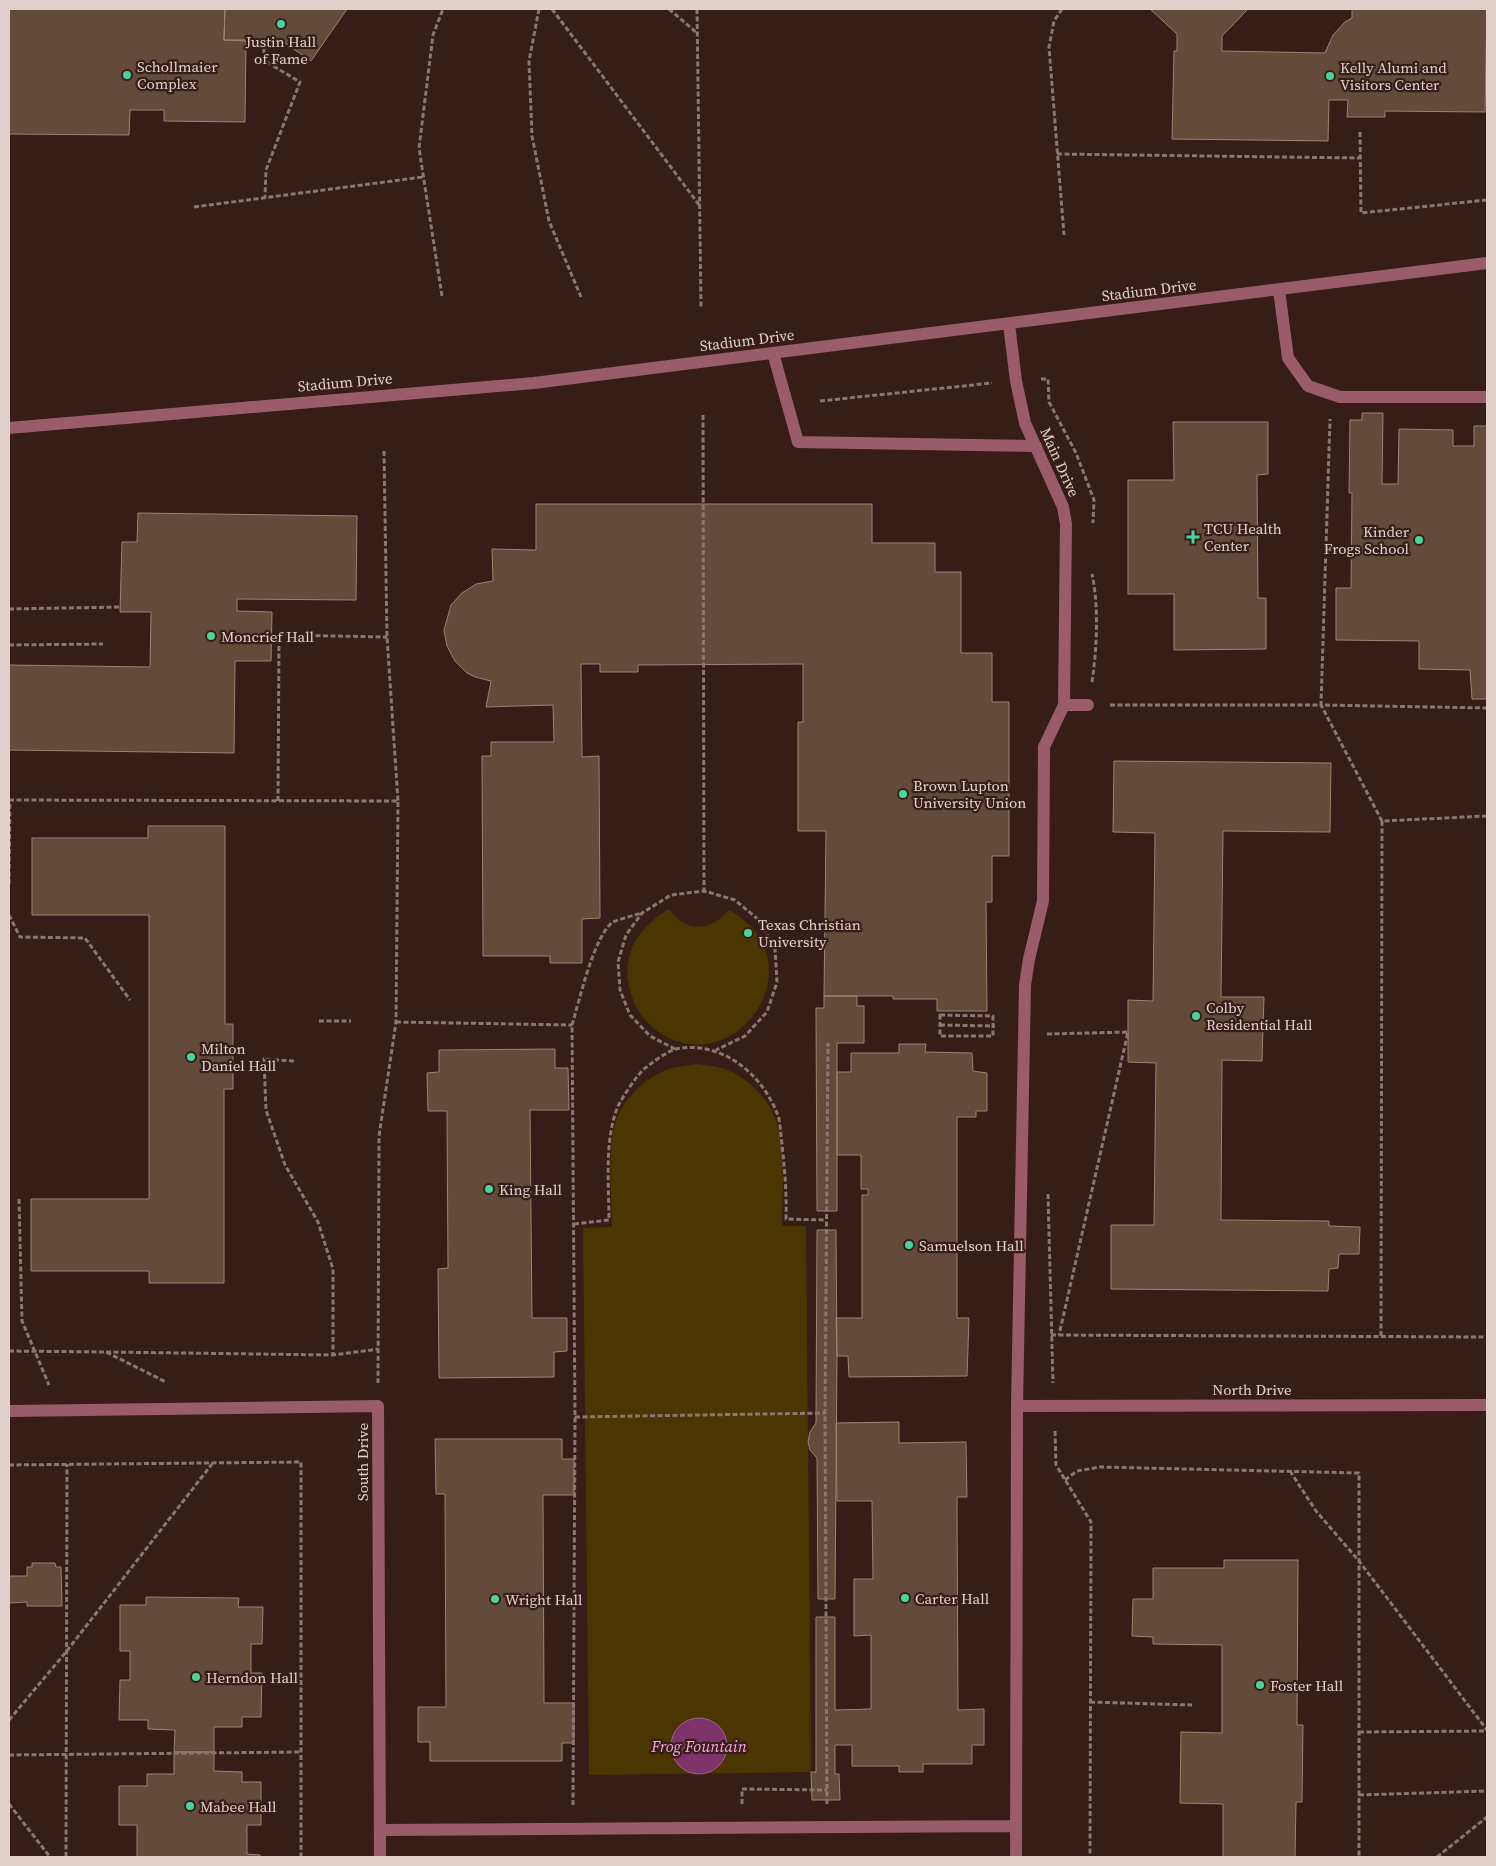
<svg xmlns="http://www.w3.org/2000/svg" width="1496" height="1866" font-family="'Source Serif 4',serif">
	<rect width="100%" height="100%" fill="#371d18"/>
	<!-- green -->
	<path fill="#4b3500" d="M 669,909 C 686,933 710,932 729,910 C 734,913 740,916 745,921 C 810,977 730,1082 657,1031 C 640,1018 631,1001 628,980 C 624,947 643,925 669,909 Z
		M 695,1064 C 704,1065 714,1066 722,1068 C 747,1076 769,1098 777,1123 C 786,1149 782,1197 782,1226 L 806,1226 L 811,1772 L 589,1775 L 583,1228 L 612,1227 C 612,1199 607,1150 615,1124 C 622,1100 645,1077 669,1069 C 677,1066 687,1066 695,1064 Z"/>
	<!-- water -->
	<path fill="#7f336b" stroke="#9d6288" d="M671 1746a28 28 0 1 1 56 0a28 28 0 1 1-56 0Z"/>
	<!-- building -->
	<path fill="#634a39" stroke="#9e8370" d="M 9,9 L 225,9 L 224,40 L 246,40 L 245,122 L 164,121 L 164,110 L 130,110 L 129,135 L 9,134 Z
		M 225,9 L 347,9 L 311,61 L 285,43 L 224,40 Z
		M 1150,9 L 1248,9 L 1222,36 L 1222,51 L 1325,53 L 1333,35 L 1345,22 L 1352,18 L 1352,9 L 1487,9 L 1485,112 L 1385,111 L 1385,117 L 1347,117 L 1348,100 L 1329,100 L 1328,141 L 1172,139 L 1174,51 L 1177,51 L 1177,34 Z
		M 1362,413 L 1383,413 L 1382,484 L 1398,484 L 1399,429 L 1453,430 L 1453,446 L 1474,446 L 1474,426 L 1487,426 L 1487,699 L 1472,699 L 1470,670 L 1419,669 L 1419,641 L 1336,640 L 1336,588 L 1351,588 L 1352,493 L 1349,493 L 1350,420 L 1362,420 Z
		M 1173,422 L 1268,422 L 1268,474 L 1257,475 L 1258,598 L 1266,598 L 1266,649 L 1174,650 L 1174,594 L 1128,594 L 1128,480 L 1174,480 Z
		M 536,504 L 872,504 L 872,543 L 935,543 L 935,572 L 961,572 L 961,653 L 992,653 L 992,702 L 1009,702 L 1009,856 L 992,856 L 992,902 L 986,902 L 987,1011 L 937,1011 L 937,999 L 893,999 L 893,996 L 824,996 L 826,831 L 798,831 L 798,722 L 803,722 L 803,664 L 638,665 L 638,672 L 600,672 L 600,664 L 581,664 L 582,757 L 599,756 L 600,918 L 582,919 L 582,963 L 550,963 L 550,956 L 483,956 L 482,756 L 491,756 L 491,742 L 554,742 L 553,705 L 486,707 L 491,681 L 475,677 L 467,673 L 455,661 L 447,646 L 444,630 L 451,605 L 462,593 L 476,584 L 493,581 L 492,549 L 536,550 Z
		M 138,513 L 357,516 L 356,600 L 237,599 L 237,611 L 272,612 L 271,661 L 235,661 L 234,753 L 9,750 L 9,665 L 150,667 L 151,612 L 120,612 L 122,542 L 137,542 Z
		M 1114,761 L 1331,763 L 1330,832 L 1223,831 L 1221,997 L 1264,997 L 1262,1061 L 1222,1060 L 1221,1220 L 1329,1221 L 1329,1226 L 1360,1227 L 1359,1254 L 1339,1254 L 1338,1268 L 1329,1269 L 1328,1291 L 1111,1289 L 1111,1225 L 1154,1225 L 1156,1063 L 1128,1062 L 1128,1000 L 1153,1001 L 1155,833 L 1113,832 Z
		M 148,826 L 225,826 L 225,1024 L 233,1024 L 233,1089 L 224,1089 L 224,1283 L 149,1283 L 149,1271 L 31,1271 L 31,1199 L 149,1199 L 149,915 L 32,915 L 32,838 L 148,838 Z
		M 824,996 L 857,996 L 857,1006 L 864,1006 L 864,1043 L 837,1043 L 837,1211 L 817,1211 L 816,1008 L 824,1008 Z
		M 899,1044 L 926,1044 L 925,1052 L 972,1053 L 973,1071 L 987,1073 L 987,1111 L 976,1111 L 976,1117 L 957,1117 L 957,1318 L 969,1318 L 967,1376 L 849,1377 L 848,1356 L 837,1356 L 836,1318 L 862,1318 L 862,1195 L 868,1195 L 868,1189 L 861,1189 L 861,1155 L 837,1155 L 837,1072 L 851,1072 L 851,1053 L 899,1053 Z
		M 555,1049 L 555,1068 L 568,1068 L 569,1110 L 530,1110 L 532,1318 L 567,1318 L 567,1351 L 554,1352 L 554,1377 L 439,1378 L 438,1269 L 448,1268 L 447,1111 L 428,1111 L 427,1073 L 439,1072 L 439,1050 Z
		M 817,1230 L 836,1230 L 837,1356 L 835,1599 L 818,1599 L 817,1458 L 810,1450 L 808,1442 L 810,1432 L 816,1423 Z
		M 899,1422 L 899,1443 L 966,1442 L 967,1497 L 957,1497 L 958,1710 L 984,1709 L 984,1745 L 972,1745 L 972,1764 L 923,1764 L 923,1772 L 899,1772 L 899,1766 L 852,1766 L 852,1745 L 835,1745 L 835,1774 L 839,1774 L 840,1800 L 812,1800 L 811,1772 L 816,1772 L 816,1617 L 835,1617 L 835,1710 L 871,1709 L 871,1635 L 854,1636 L 854,1579 L 873,1579 L 872,1501 L 837,1501 L 836,1423 Z
		M 435,1439 L 562,1439 L 562,1459 L 574,1459 L 574,1495 L 543,1495 L 544,1703 L 574,1703 L 574,1743 L 562,1743 L 562,1761 L 430,1761 L 430,1742 L 418,1742 L 418,1707 L 446,1707 L 445,1494 L 436,1494 Z
		M 1224,1560 L 1298,1560 L 1297,1725 L 1303,1725 L 1302,1802 L 1296,1802 L 1295,1857 L 1223,1857 L 1223,1804 L 1180,1803 L 1181,1732 L 1222,1733 L 1222,1645 L 1153,1644 L 1153,1637 L 1132,1636 L 1133,1599 L 1153,1599 L 1153,1568 L 1224,1568 Z
		M 32,1563 L 55,1563 L 56,1567 L 61,1567 L 62,1606 L 27,1606 L 27,1602 L 9,1603 L 9,1576 L 27,1576 L 27,1567 L 32,1567 Z
		M 146,1597 L 239,1598 L 238,1607 L 263,1607 L 262,1644 L 251,1644 L 251,1673 L 262,1673 L 261,1717 L 242,1717 L 242,1727 L 214,1727 L 214,1752 L 174,1752 L 175,1730 L 148,1729 L 148,1720 L 119,1720 L 120,1680 L 130,1680 L 130,1651 L 120,1651 L 120,1605 L 146,1605 Z
		M 174,1752 L 214,1752 L 214,1771 L 242,1772 L 242,1782 L 261,1782 L 261,1825 L 247,1825 L 247,1854 L 260,1855 L 260,1857 L 137,1857 L 137,1825 L 119,1825 L 119,1786 L 147,1786 L 147,1774 L 174,1774 Z"/>
	<g fill="none" stroke-linecap="round" stroke-linejoin="round">
		<!-- path -->
		<path stroke="#8c7671" stroke-width="3" stroke-dasharray="5 2.5" stroke-linecap="butt" d="M 539,9 L 529,61 L 532,136 L 549,221 L 581,297
			M 552,9 L 700,206
			M 669,9 L 697,33
			M 697,9 L 701,307
			M 1062,9 L 1054,21 L 1049,47 L 1064,235
			M 263,41 L 265,61 L 300,82 L 266,170 L 265,198
			M 1360,132 L 1361,213 L 1487,200
			M 1057,154 L 1359,158
			M 194,207 L 423,177
			M 442,296 L 419,148 L 433,35 L 443,9
			M 1041,379 L 1048,379 L 1049,402 L 1076,453 L 1094,500 L 1093,523
			M 820,401 L 992,383
			M 703,415 L 704,891
			M 384,451 L 387,637 L 398,801
			M 9,609 L 120,607
			M 9,645 L 103,644
			M 1092,682 C 1097,647 1099,608 1092,574
			M 1110,705 L 1321,705 L 1330,419
			M 9,800 L 398,801 L 396,1022 L 379,1136 L 378,1383
			M 278,801 L 279,635 L 387,637
			M 1382,821 L 1321,705 L 1487,708
			M 9,884 L 10,800
			M 9,915 L 20,937 L 85,938 L 130,1000
			M 940,1015 L 993,1016 L 993,1036 L 940,1036 Z
			M 319,1021 L 351,1021
			M 396,1022 L 572,1025
			M 940,1025 L 995,1026
			M 1047,1034 L 1128,1032 L 1059,1335
			M 675,1049 L 650,1036 L 630,1015 L 620,990 L 618,962 L 626,935 L 642,913 L 671,895 L 704,891 L 735,900 L 760,921 L 775,949 L 777,982 L 767,1012 L 745,1036 L 716,1050
			M 294,1061 L 264,1059 L 266,1110 L 285,1165 L 318,1222 L 333,1269 L 333,1355
			M 1048,1194 L 1053,1383
			M 19,1199 L 22,1321 L 49,1385
			M 574,1224 L 609,1220 C 609,1183 604,1140 618,1106 C 622,1098 637,1075 644,1069 C 650,1064 669,1050 676,1049 C 721,1040 761,1073 777,1113 C 780,1119 780,1128 781,1135 C 784,1163 787,1191 786,1219 L 826,1220
			M 1051,1335 L 1487,1337
			M 1381,1336 L 1382,821 L 1487,816
			M 9,1351 L 106,1352 L 166,1382
			M 106,1352 L 333,1355 L 379,1349
			M 575,1417 L 825,1413
			M 1055,1431 L 1056,1465 L 1091,1522 L 1090,1857
			M 9,1465 L 301,1462 L 301,1857
			M 1290,1471 L 1316,1511 L 1359,1561 L 1487,1730
			M 1065,1480 L 1077,1471 L 1100,1467 L 1359,1473 L 1359,1857
			M 1090,1702 L 1192,1705
			M 9,1720 L 66,1652 L 212,1464
			M 1359,1732 L 1487,1731
			M 9,1755 L 301,1752
			M 1359,1795 L 1487,1791
			M 9,1804 L 50,1857
			M 742,1804 L 742,1789 L 827,1790
			M 827,1804 L 825,1413 L 828,1043
			M 573,1805 L 575,1417 L 572,1025 C 579,1002 594,935 613,922 C 614,921 638,914 642,913
			M 66,1857 L 67,1464
			M 1437,1857 L 1487,1817"/>
		<!-- minor -->
		<path stroke="#9a5c6a" stroke-width="12" d="M 1279,290 L 1288,358 L 1308,386 L 1340,397 L 1487,397
			M 1009,324 L 1016,381 L 1025,423 L 1063,507 L 1066,524 L 1064,705 L 1044,747 L 1043,901 L 1029,959 L 1025,985 L 1017,1406 L 1016,1857
			M 773,353 L 798,442 L 1036,446
			M 9,428 L 534,383 L 1487,263
			M 1064,705 L 1088,705
			M 1017,1406 L 1487,1405
			M 9,1411 L 378,1406 L 380,1857
			M 380,1830 L 1016,1826"/>
	</g>
	<!-- markers -->
	<g fill="#4ad49c" stroke="#371d18" stroke-width="2">
		<circle cx="281" cy="24" r="5"/>
		<circle cx="127" cy="75" r="5"/>
		<circle cx="1330" cy="76" r="5"/>
		<path d="M1190.5 529.5h5v5h5v5h-5v5h-5v-5h-5v-5h5z"/>
		<circle cx="1419" cy="540" r="5"/>
		<circle cx="211" cy="636" r="5"/>
		<circle cx="903" cy="794" r="5"/>
		<circle cx="748" cy="933" r="5"/>
		<circle cx="1196" cy="1016" r="5"/>
		<circle cx="191" cy="1057" r="5"/>
		<circle cx="489" cy="1189" r="5"/>
		<circle cx="909" cy="1245" r="5"/>
		<circle cx="905" cy="1598" r="5"/>
		<circle cx="495" cy="1599" r="5"/>
		<circle cx="196" cy="1677" r="5"/>
		<circle cx="1260" cy="1685" r="5"/>
		<circle cx="190" cy="1806" r="5"/>
	</g>
	<g text-anchor="middle" dominant-baseline="central" stroke-width="4.5" stroke-linejoin="round" paint-order="stroke">
		<!-- poi labels -->
		<g font-size="15" fill="#e2d0cc" stroke="#371d18" text-anchor="start">
			<text x="281" y="41" text-anchor="middle">Justin Hall<tspan x="281" dy="17">of Fame</tspan></text>
			<text x="137" y="66">Schollmaier<tspan x="137" dy="17">Complex</tspan></text>
			<text x="1340" y="67">Kelly Alumi and<tspan x="1340" dy="17">Visitors Center</tspan></text>
			<text x="1204" y="528">TCU Health<tspan x="1204" dy="17">Center</tspan></text>
			<text x="1409" y="531" text-anchor="end">Kinder<tspan x="1409" dy="17">Frogs School</tspan></text>
			<text x="221" y="636">Moncrief Hall</text>
			<text x="913" y="785">Brown Lupton<tspan x="913" dy="17">University Union</tspan></text>
			<text x="758" y="924">Texas Christian<tspan x="758" dy="17">University</tspan></text>
			<text x="1206" y="1007">Colby<tspan x="1206" dy="17">Residential Hall</tspan></text>
			<text x="201" y="1048">Milton<tspan x="201" dy="17">Daniel Hall</tspan></text>
			<text x="499" y="1189">King Hall</text>
			<text x="919" y="1245">Samuelson Hall</text>
			<text x="915" y="1598">Carter Hall</text>
			<text x="505" y="1599">Wright Hall</text>
			<text x="206" y="1677">Herndon Hall</text>
			<text x="1270" y="1685">Foster Hall</text>
			<text x="200" y="1806">Mabee Hall</text>
		</g>
		<!-- street labels -->
		<g font-size="15" fill="#e2d0cc" stroke="#371d18">
			<text transform="translate(1149 290) rotate(-7)">Stadium Drive</text>
			<text transform="translate(747 340) rotate(-7)">Stadium Drive</text>
			<text transform="translate(345 382) rotate(-5)">Stadium Drive</text>
			<text transform="translate(1060 462) rotate(66)">Main Drive</text>
			<text x="1252" y="1389">North Drive</text>
			<text transform="translate(362 1462) rotate(-90)">South Drive</text>
		</g>
		<!-- water labels -->
		<g font-size="16" font-style="italic" fill="#fba5e1" stroke="#371d18">
			<text x="699" y="1746">Frog Fountain</text>
		</g>
	</g>
	<!-- border -->
	<rect width="1496" height="1866" fill="none" stroke="#e2d0cc" stroke-width="20"/>
</svg>
